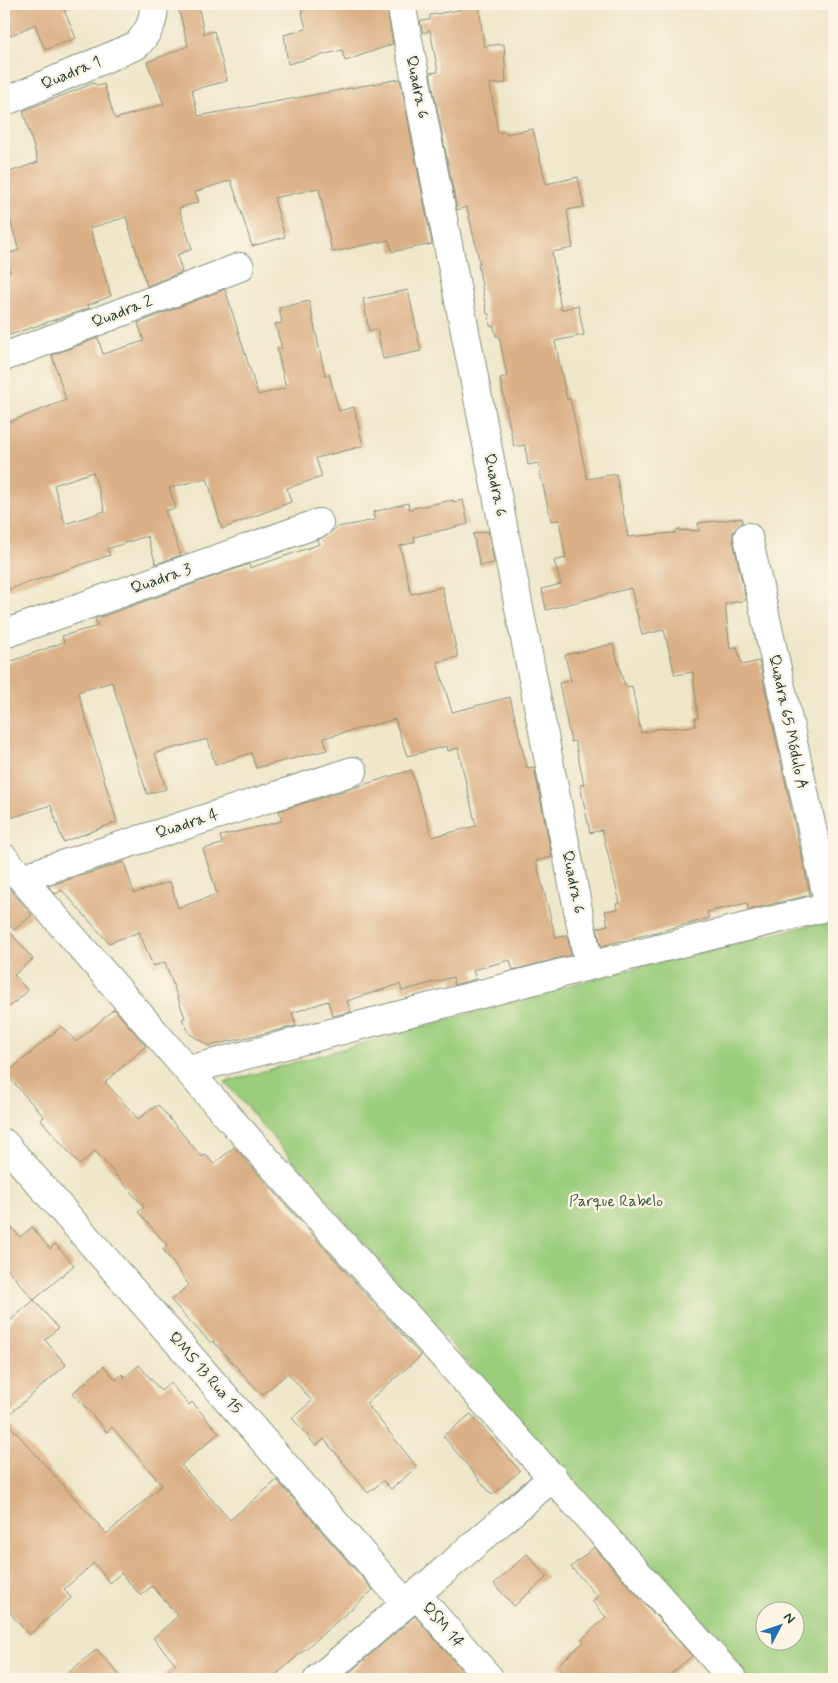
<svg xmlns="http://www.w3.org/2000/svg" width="838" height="1683" font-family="Mynerve,sans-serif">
	<rect width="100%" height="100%" fill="#fcf5e5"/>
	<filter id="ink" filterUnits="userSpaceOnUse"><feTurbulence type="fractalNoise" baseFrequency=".02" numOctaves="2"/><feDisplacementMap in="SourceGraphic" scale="10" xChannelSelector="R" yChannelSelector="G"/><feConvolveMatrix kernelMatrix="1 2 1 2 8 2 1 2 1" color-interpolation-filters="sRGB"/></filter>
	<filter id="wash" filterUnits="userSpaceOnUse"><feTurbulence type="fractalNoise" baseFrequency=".0096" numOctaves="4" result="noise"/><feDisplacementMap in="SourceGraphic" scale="20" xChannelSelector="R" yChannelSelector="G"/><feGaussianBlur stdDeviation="1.12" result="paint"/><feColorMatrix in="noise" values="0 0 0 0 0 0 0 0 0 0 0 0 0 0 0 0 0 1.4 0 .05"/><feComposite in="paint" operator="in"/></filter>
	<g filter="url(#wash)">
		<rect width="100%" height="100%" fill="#eee7ca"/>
		<!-- green -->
		<path fill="#9bcd7c" stroke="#5d8558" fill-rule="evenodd" d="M 834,919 L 834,1679 L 740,1679 L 225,1082 L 581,982 ZM 766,1610 L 796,1610 L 796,1640 L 766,1640 Z"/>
		<g id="blocks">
			<!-- building -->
			<path fill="#dbb086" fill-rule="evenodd" d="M 4,4 L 78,4 L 64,10 L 76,38 L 45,50 L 35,24 L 4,39 Z
				M 191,4 L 198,4 L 204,34 L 214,31 L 227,81 L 192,90 L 198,116 L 400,79 L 432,244 L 392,252 L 389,240 L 332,252 L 319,188 L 274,198 L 285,237 L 252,246 L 231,180 L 195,192 L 199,202 L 179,208 L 192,249 L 177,255 L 182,272 L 147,286 L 126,217 L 90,228 L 111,296 L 88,305 L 89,308 L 4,337 L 4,274 L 10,272 L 5,255 L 19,250 L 8,214 L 4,216 L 4,174 L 38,162 L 23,111 L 94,83 L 98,86 L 104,84 L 115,119 L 164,104 L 147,62 L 188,46 L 178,6 Z
				M 300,4 L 386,4 L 393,44 L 345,61 L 342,50 L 288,64 L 284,35 L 306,29 Z
				M 457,4 L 479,4 L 484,46 L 504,44 L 506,83 L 490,84 L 498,133 L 506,131 L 506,134 L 533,129 L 546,184 L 578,177 L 584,207 L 567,210 L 573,248 L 552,252 L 561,310 L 578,305 L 584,335 L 555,341 L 567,400 L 570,398 L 587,479 L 616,474 L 628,537 L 675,533 L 676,530 L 699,531 L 698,523 L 742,518 L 742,523 L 733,532 L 733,540 L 746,600 L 725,604 L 730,649 L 737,647 L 742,665 L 759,661 L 810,895 L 748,910 L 747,903 L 707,912 L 709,918 L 692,923 L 601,946 L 597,928 L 608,925 L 605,911 L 618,909 L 616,904 L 620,903 L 602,830 L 590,833 L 580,785 L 584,784 L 575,741 L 571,742 L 559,683 L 571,681 L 565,655 L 613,644 L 625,687 L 632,686 L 641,733 L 657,729 L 696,726 L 695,719 L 698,718 L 693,672 L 675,675 L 664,630 L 642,635 L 631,588 L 546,610 L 542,589 L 561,584 L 554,561 L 566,558 L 559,520 L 551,521 L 538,463 L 528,465 L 525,445 L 514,447 L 500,378 L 507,376 L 499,336 L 496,336 L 494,326 L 490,326 L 489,314 L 487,314 L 478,264 L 480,264 L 467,207 L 457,210 L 430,73 L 438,72 L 430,30 L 423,33 L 420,21 L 430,20 L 430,15 L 459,10 Z
				M 225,289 L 258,395 L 286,388 L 277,349 L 282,348 L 275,324 L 282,323 L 279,308 L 309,301 L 325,375 L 329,374 L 339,411 L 354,407 L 363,446 L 316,458 L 322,477 L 287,488 L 291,502 L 222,529 L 207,478 L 169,488 L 176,508 L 165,511 L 181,555 L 156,564 L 147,536 L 107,549 L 110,555 L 4,591 L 4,424 L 66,400 L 52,355 L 98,338 L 103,354 L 144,341 L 138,323 ZM 93,472 L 105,511 L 65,524 L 54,485 Z
				M 408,290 L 421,351 L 383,359 L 377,329 L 369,331 L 363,299 Z
				M 453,500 L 453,502 L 463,500 L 468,524 L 414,537 L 415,542 L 400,546 L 411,594 L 442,587 L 458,657 L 437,662 L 452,712 L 510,697 L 527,768 L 534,767 L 552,857 L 536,861 L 556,938 L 567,935 L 571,955 L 513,970 L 510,960 L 473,970 L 476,979 L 454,985 L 453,977 L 402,991 L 400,984 L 347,1001 L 351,1012 L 332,1016 L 328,1001 L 292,1013 L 296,1026 L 209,1046 L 190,1034 L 182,1019 L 185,1018 L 165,962 L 153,966 L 139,932 L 109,943 L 62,890 L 56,894 L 48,886 L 124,862 L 134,893 L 170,882 L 178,908 L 217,894 L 203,849 L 222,844 L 220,836 L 282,821 L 279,811 L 411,770 L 432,837 L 476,826 L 458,748 L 448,751 L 447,746 L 407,756 L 395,719 L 324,738 L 327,750 L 256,768 L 251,753 L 215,765 L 208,739 L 155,753 L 166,789 L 147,794 L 112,682 L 78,692 L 117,822 L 63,842 L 51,805 L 4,820 L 4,664 L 64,642 L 62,636 L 98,626 L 95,619 L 249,564 L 250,568 L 320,544 L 318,540 L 338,527 L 375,520 L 373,512 L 408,503 L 409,509 Z
				M 488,531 L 494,563 L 480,566 L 473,534 Z
				M 4,882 L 32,915 L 14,930 L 4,919 Z
				M 4,925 L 33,959 L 14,975 L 28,991 L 4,1011 Z
				M 114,1009 L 146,1046 L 105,1082 L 138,1119 L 158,1105 L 202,1157 L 205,1154 L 214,1164 L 234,1147 L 421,1356 L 366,1403 L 417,1467 L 391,1489 L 383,1481 L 368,1493 L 324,1439 L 316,1446 L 292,1418 L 312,1401 L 288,1373 L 262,1395 L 213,1341 L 211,1343 L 187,1318 L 171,1300 L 189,1285 L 163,1249 L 167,1245 L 138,1212 L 144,1207 L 95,1151 L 80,1165 L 41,1120 L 44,1117 L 6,1074 L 62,1026 L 76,1042 Z
				M 4,1219 L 20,1237 L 32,1227 L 50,1249 L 55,1244 L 74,1265 L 34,1300 L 4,1265 Z
				M 34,1300 L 58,1328 L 45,1340 L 66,1365 L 4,1419 L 107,1534 L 162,1485 L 112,1427 L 107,1432 L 73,1393 L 104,1366 L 116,1380 L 122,1374 L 125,1377 L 139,1365 L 161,1391 L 170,1383 L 189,1405 L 192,1402 L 219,1433 L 181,1465 L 230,1520 L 277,1480 L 373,1590 L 271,1679 L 158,1679 L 176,1664 L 153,1638 L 178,1616 L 152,1586 L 141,1596 L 121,1573 L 110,1583 L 94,1563 L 64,1589 L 71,1598 L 29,1635 L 4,1606 L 4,1326 Z
				M 471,1414 L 520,1471 L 492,1495 L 443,1436 Z
				M 594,1547 L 692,1656 L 665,1679 L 570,1679 L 558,1665 L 584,1642 L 582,1639 L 606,1617 L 592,1601 L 598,1597 L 571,1567 Z
				M 527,1554 L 547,1577 L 514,1606 L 494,1584 Z
				M 415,1616 L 470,1679 L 342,1679 Z
				M 97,1649 L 123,1679 L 61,1679 Z"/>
		</g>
	</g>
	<g filter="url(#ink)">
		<use href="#blocks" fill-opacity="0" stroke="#86927f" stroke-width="1"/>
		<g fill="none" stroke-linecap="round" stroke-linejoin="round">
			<!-- minor casing -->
			<g stroke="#86927f" stroke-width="30">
				<path id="minor" d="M 401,4 L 589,966
					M 4,102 L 137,45 C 149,31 154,22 154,4
					M 4,357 L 240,267
					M 748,537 L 829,906
					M 4,634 L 319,523
					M 4,858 L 216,1103 L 733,1679
					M 21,878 L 353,771
					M 188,1070 L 589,966 L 834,905
					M 4,1143 L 405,1603
					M 416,1594 L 490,1679
					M 318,1679 L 553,1477"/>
			</g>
			<!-- minor -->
			<use href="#minor" stroke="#fff" stroke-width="28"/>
		</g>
	</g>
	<g text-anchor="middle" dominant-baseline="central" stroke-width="5" stroke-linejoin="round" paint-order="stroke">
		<!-- street labels -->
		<g font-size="16" fill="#1f3d34" stroke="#fcf5e5">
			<text transform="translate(71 73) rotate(-23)">Quadra 1</text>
			<text transform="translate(417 87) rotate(79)">Quadra 6</text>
			<text transform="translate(122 312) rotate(-21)">Quadra 2</text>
			<text transform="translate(495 485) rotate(79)">Quadra 6</text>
			<text transform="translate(161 579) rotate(-19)">Quadra 3</text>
			<text transform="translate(788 722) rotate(78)">Quadra 65 Módulo A</text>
			<text transform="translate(187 824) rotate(-18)">Quadra 4</text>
			<text transform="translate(573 882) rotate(79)">Quadra 6</text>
			<text transform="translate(205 1373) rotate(49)">QMS 13 Rua 15</text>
			<text transform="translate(443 1625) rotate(49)">QSM 14</text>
		</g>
		<!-- park labels -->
		<g font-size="16" fill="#385a42" stroke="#fcf5e5">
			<text x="616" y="1201">Parque Rabelo</text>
		</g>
	</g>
	<!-- margin -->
	<rect width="838" height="1683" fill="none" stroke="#fcf5e5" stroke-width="20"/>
	<!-- north arrow -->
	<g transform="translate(780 1626) rotate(49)"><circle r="24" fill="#fcf5e5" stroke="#a4ab9e"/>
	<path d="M0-4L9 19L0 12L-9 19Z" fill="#1f6fb2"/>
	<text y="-8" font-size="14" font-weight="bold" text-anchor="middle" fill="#1f3d34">N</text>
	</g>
</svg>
